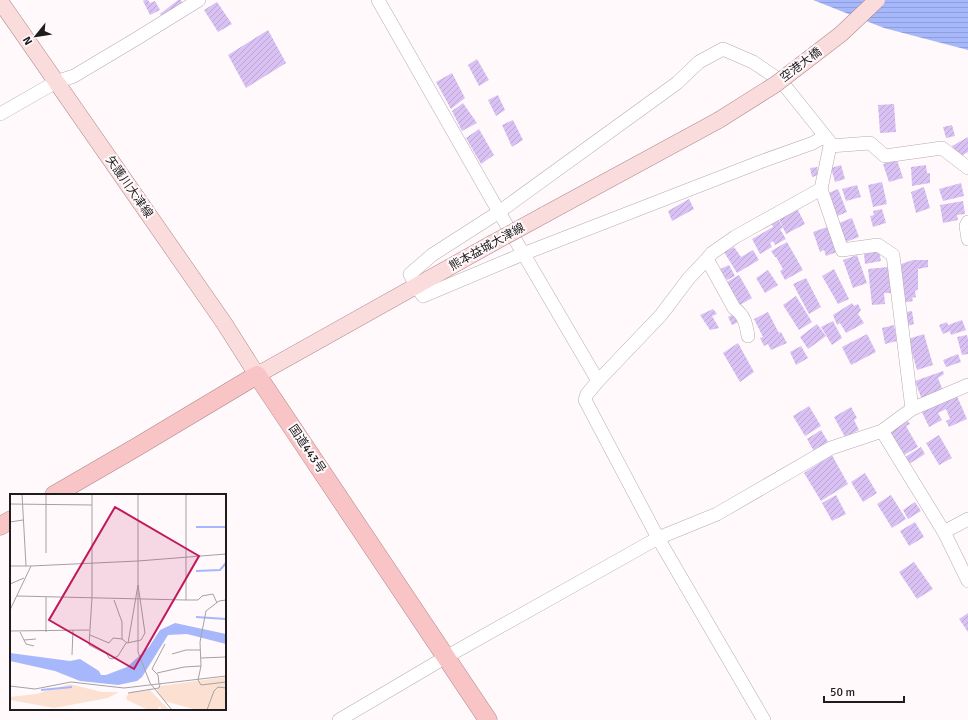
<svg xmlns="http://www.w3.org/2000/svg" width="968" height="720" font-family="Signika,'Noto Sans JP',sans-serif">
	<defs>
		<pattern id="water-rules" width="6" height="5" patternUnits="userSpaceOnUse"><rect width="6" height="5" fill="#a6b8fb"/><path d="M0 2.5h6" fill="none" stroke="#8e9ed7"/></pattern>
		<pattern id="building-hatch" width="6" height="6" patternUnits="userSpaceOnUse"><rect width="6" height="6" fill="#dac1f4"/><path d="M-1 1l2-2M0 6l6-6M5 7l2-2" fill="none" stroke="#bba5d1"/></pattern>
	</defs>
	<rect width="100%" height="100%" fill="#fff9fc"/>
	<!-- water -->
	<path fill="url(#water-rules)" d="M 813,0 L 968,0 L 968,50 L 884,28 Z"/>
	<!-- building -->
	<path fill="url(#building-hatch)" d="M 145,0 L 148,0 L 150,3 L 155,1 L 160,10 L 150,15 L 143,1 Z
		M 178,0 L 181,0 L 183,4 L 163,19 L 160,14 Z
		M 217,2 L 232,24 L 218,32 L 204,10 Z
		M 268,30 L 286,63 L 246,88 L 228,55 Z
		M 477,59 L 489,80 L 479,86 L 468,65 Z
		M 452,73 L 465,98 L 451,109 L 436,82 Z
		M 498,95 L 505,110 L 496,116 L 488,100 Z
		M 463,103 L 477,123 L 462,131 L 452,111 Z
		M 894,104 L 896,132 L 880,133 L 878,105 Z
		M 513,120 L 523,140 L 512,147 L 502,125 Z
		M 952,125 L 955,136 L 946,138 L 943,127 Z
		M 479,129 L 494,155 L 481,164 L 466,138 Z
		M 968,137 L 968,152 L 958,158 L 952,146 Z
		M 897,160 L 903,178 L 889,182 L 883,164 Z
		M 841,165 L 845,179 L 835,182 L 831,168 Z
		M 926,165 L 927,173 L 930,173 L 930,183 L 912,186 L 911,167 Z
		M 817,167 L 819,175 L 812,177 L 810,168 Z
		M 882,182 L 887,204 L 873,207 L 868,185 Z
		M 961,183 L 964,196 L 943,201 L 939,189 Z
		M 857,185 L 861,197 L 846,201 L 842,189 Z
		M 924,187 L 930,208 L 916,213 L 911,192 Z
		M 838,189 L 847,212 L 835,217 L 826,194 Z
		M 689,199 L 694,209 L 672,221 L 668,211 Z
		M 963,201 L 965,214 L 957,215 L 958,220 L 943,223 L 940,205 Z
		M 882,209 L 886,223 L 873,227 L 870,216 L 874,215 L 873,211 Z
		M 798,210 L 805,224 L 786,234 L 779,219 Z
		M 852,218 L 859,237 L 843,243 L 836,224 Z
		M 778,219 L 783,228 L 780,229 L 786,239 L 775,245 L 773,241 L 770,243 L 772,247 L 760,254 L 752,239 L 773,227 L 771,223 Z
		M 827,227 L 837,252 L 826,256 L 824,250 L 820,252 L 813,232 Z
		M 787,242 L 803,270 L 785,280 L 780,271 L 783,269 L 776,257 L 775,257 L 771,251 Z
		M 734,247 L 741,257 L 753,250 L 759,260 L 737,273 L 724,252 Z
		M 879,251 L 881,261 L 865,264 L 864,254 Z
		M 857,255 L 867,283 L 853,288 L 843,260 Z
		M 913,260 L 928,260 L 928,267 L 918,269 L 918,289 L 915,291 L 916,297 L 912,298 L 913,301 L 902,303 L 900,277 L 901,264 Z
		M 729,265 L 735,276 L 727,280 L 720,269 Z
		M 888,267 L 891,293 L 884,293 L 885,304 L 872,305 L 868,269 Z
		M 834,269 L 849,299 L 838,304 L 822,276 Z
		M 768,270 L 778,285 L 765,293 L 756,278 Z
		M 739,275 L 752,298 L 740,305 L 727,282 Z
		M 806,278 L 821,307 L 809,314 L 793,284 Z
		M 796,296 L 812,322 L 799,330 L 783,305 Z
		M 852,303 L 854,306 L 858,304 L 861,310 L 858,314 L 864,323 L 846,333 L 840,323 L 837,325 L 833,315 Z
		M 713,309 L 717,314 L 712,316 L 719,328 L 710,330 L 700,315 Z
		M 912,311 L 914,324 L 907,326 L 905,312 Z
		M 768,312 L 779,333 L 781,332 L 787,343 L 771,350 L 768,344 L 764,346 L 760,338 L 763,337 L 754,319 Z
		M 736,313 L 741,321 L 732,325 L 728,317 Z
		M 962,320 L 966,330 L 951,335 L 950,331 L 943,334 L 939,325 L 947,322 L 948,325 Z
		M 833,321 L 842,338 L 832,345 L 821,327 Z
		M 817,324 L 826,336 L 808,349 L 800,337 Z
		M 894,325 L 897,341 L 885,344 L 882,328 Z
		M 867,334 L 876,352 L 851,365 L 842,347 Z
		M 924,334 L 933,365 L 917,370 L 908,339 Z
		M 967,335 L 968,339 L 968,354 L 962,355 L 957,337 Z
		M 738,343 L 754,372 L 740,382 L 723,353 Z
		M 801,346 L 808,358 L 796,365 L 790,352 Z
		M 958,354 L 961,362 L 946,367 L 943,360 Z
		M 943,371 L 944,374 L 938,378 L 943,391 L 922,400 L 915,381 Z
		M 956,394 L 967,419 L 949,427 L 946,421 L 950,419 L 946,409 L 938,413 L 942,420 L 929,427 L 921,410 Z
		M 809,406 L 821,426 L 805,436 L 793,416 Z
		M 851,407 L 857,418 L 854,420 L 859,430 L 845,437 L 834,417 Z
		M 908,421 L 910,424 L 906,426 L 918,447 L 904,455 L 890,431 Z
		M 821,430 L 830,445 L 815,453 L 807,439 Z
		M 939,435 L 952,458 L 939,465 L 926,443 Z
		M 921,447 L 925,454 L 909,464 L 905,457 Z
		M 832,455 L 848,484 L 821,501 L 804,473 Z
		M 865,473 L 877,493 L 863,502 L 851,482 Z
		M 836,495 L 846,514 L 832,521 L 822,503 Z
		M 891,495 L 906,519 L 892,528 L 877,504 Z
		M 915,502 L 921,511 L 908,519 L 903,510 Z
		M 915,522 L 924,537 L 909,546 L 900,531 Z
		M 914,562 L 933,589 L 917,599 L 899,572 Z
		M 968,613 L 968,632 L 959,619 Z"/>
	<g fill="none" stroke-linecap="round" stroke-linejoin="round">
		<!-- minor casing -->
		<g stroke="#b5acb1" stroke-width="14">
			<path id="minor" d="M 378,0 L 499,212 L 598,381
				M 0,114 L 56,82 L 74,76 L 136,39 L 199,0
				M 830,146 L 870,143 L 885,156 L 942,148 L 968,168
				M 821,189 L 842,250 L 878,245 L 893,255 L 912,409
				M 968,222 L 966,226 L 968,239
				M 707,259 L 734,308 C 745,316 746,324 748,336
				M 882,431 L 944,532 L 968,581
				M 944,532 L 968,519
				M 339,720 L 446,657 L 658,538 L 717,514 L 831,448 L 882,431 L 912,409 L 968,385
				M 764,720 L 658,538 L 585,400 L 587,394 L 598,381 L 661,315 L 689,278 L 707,259 L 712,253 L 735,237 L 821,189 L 830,146 L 829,141 L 781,81 L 753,62 L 723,49 L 699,62 L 677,83 L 499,212 L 432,255 L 410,274 L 416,286 L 423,296 L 523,254 L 760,162 L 813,143 L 825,136"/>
		</g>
		<!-- major casing -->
		<g stroke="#ac898b" stroke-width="17">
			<path id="major" d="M 0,1 L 224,323 L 257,375 L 491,244
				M 544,215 L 719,120"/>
		</g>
		<!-- highway casing -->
		<g stroke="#ac898b" stroke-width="19">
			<path id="highway" d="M 54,495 L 135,448 L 257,375 L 488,720
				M 0,526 L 11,520"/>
		</g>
		<!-- minor -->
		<use href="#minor" stroke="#fff" stroke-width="13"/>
		<!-- major -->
		<use href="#major" stroke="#fbdcdc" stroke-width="16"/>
		<!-- highway -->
		<use href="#highway" stroke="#f8c4c5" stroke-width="18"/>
		<!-- major-bridge casing -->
		<g stroke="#ac898b" stroke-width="17" stroke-linecap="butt">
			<path id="major-bridge" d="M 719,120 L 776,84 L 841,34 L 877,0
				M 491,244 L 544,215"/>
		</g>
		<!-- major-bridge -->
		<use href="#major-bridge" stroke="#fbdcdc" stroke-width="16"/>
	</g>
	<g text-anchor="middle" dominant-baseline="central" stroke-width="4" stroke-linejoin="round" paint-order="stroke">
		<!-- street labels -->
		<g font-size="12" fill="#1f1c1e" stroke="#fff9fc">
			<text transform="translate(801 65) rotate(-37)">空港大橋</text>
			<text transform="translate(129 187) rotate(55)">矢護川大津線</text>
			<text transform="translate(487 247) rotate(-29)">熊本益城大津線</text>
			<text transform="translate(307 449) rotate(56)">国道443号</text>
		</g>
	</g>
	<!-- overview -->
	<g transform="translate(10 494)">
		<rect width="216" height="216" fill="#fff9fc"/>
		<path d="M 216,183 L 216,216 L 187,216 L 154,207 L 147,196 L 150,192 ZM 60,190 L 92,198 L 109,198 L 98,204 L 44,214 L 0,206 L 0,203 L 26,200 ZM 140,196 L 159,216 L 152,216 L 150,212 L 147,216 L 138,216 L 117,206 L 116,203 L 120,198 Z" fill="#fce1d2"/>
		<path d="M 165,129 L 216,140 L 216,150 L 177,140 L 158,141 L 132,183 L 127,187 L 108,191 L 70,187 L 45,177 L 0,167 L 0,159 L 60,167 L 70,165 L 89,177 L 91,181 L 96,181 L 117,173 L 139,153 L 150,136 Z" fill="#a6b8fb"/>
		<path fill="none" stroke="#a6b8fb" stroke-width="2" d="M 186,33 L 216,33M 186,77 L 210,76 L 216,69M 186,123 L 216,125M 31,196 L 62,193"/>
		<path fill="none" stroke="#a5a1a3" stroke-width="1" d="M 12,0 L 16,72M 36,0 L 36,59M 82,0 L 82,103 L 79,151 L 97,160 L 99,164 L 102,165 L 108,162 L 116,149M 176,0 L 176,106M 0,10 L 82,11M 0,28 L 13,26M 0,72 L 21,72M 0,90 L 14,84M 7,102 L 176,106 L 188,106 L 192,102 L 203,100 L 207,109M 104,106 L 112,128 L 112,145 L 117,149 L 131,146 L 135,139 L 128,91M 216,106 L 209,107 L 196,117 L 190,148 L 191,172 L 188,186 L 191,191 L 216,188M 0,116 L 21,72 L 128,67 L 128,0M 0,137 L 79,136M 10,138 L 14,146 L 26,145M 36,138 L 36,103M 80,141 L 99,149 L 103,144 L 112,145M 14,146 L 16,150 L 24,152M 118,149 L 128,91M 162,160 L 176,156 L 190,156M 62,161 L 63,136M 191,164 L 216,163M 147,179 L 174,173 L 191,172M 149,190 L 148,181 L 142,175 L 155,150M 0,192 L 25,195 L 61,188 L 114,194 L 216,182M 118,199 L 149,194 L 150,190M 162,216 L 140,189 L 128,158 L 128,67 L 216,60M 197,216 L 204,197 L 208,193 L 216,194"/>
		<path fill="#c2185b" fill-opacity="0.15" stroke="#c2185b" stroke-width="2" d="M 105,13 L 189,62 L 124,175 L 39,126 Z"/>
		<rect width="216" height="216" fill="none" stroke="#1f1c1e" stroke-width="2"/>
	</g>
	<!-- north arrow -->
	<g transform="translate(36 36) rotate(240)" stroke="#fff9fc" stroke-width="3" paint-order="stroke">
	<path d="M0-3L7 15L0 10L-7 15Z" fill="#1f1c1e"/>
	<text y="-6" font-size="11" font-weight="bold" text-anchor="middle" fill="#1f1c1e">N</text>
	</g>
	<!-- scale -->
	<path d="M824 696v6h80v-6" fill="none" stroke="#1f1c1e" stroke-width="2"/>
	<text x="830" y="696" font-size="12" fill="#1f1c1e" stroke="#fff9fc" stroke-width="3" paint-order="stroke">50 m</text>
</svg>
